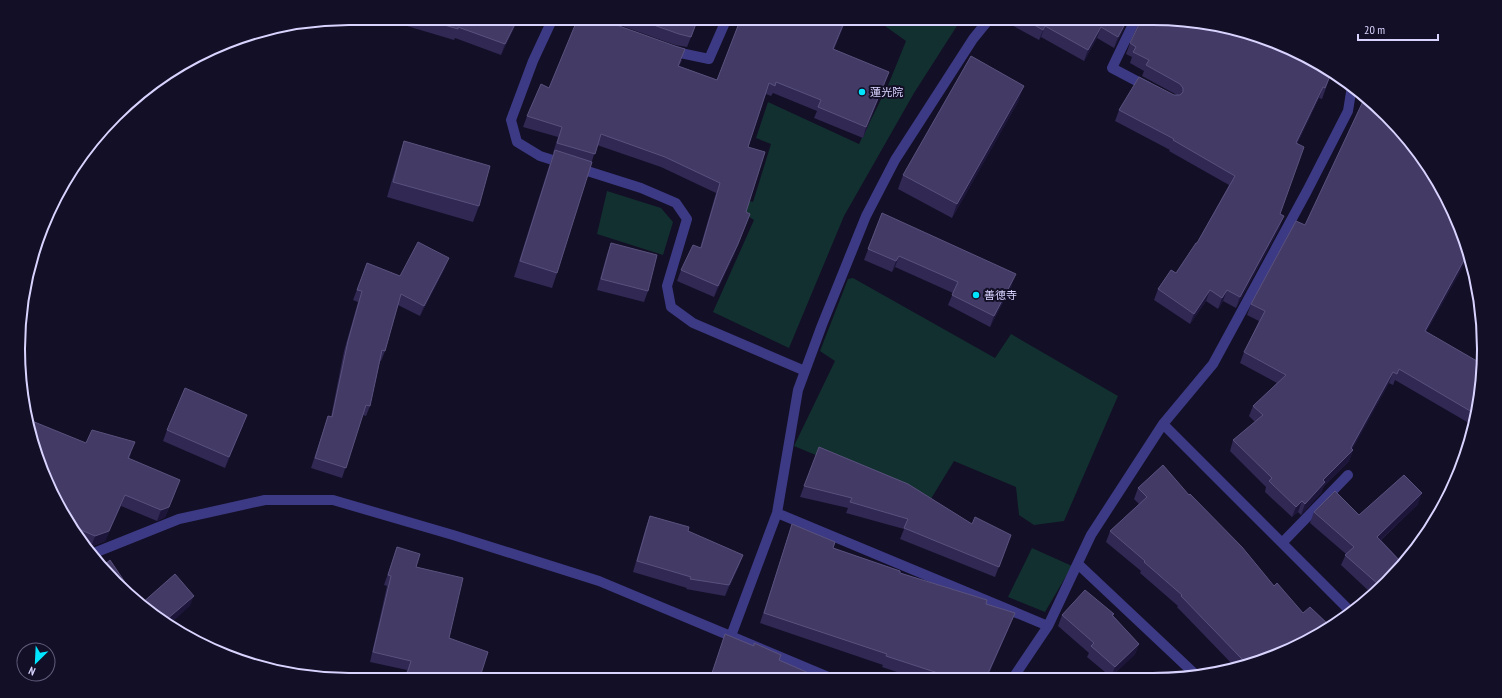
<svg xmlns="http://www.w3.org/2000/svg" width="1502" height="698" font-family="'PT Sans Narrow','Noto Sans JP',sans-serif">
	<rect width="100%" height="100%" fill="#130f26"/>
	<!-- green -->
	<path fill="#12302f" d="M 932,18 L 962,18 L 914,93 L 844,216 L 789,348 L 713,312 L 754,220 L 733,207 L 738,198 L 753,202 L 771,144 L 756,138 L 768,102 L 859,144 L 889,83 L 906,41 L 885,26 Z
		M 607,191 L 661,208 L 673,222 L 663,255 L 597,234 Z
		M 853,278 L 995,358 L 1011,334 L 1118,396 L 1064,521 L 1034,525 L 1019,515 L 1016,487 L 954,461 L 929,502 L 794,446 L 835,361 L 820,351 L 848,279 Z
		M 1032,548 L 1072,566 L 1045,612 L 1008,597 Z"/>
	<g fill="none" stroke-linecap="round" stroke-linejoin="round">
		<!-- minor -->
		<path stroke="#3d3a85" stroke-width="10" d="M 553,18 L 533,61 L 511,120 L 517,142 L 540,156 L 641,188 L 676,203 L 687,219 L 667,286 L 671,307 L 693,323 L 805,371
			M 1136,18 L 1112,68 L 1148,87
			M 671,51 L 709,59 L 727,18
			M 1163,424 L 1352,613
			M 777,513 L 1048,626
			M 1282,543 L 1348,475
			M 94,553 L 179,519 L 265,500 L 333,500 L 453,535 L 599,581 L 831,678
			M 1078,564 L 1198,677
			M 731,636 L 777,513 L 798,390 L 822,325 L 866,216 L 895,160 L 973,39 L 990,18
			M 1013,678 L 1048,626 L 1091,535 L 1163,424 L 1213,364 L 1307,191 L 1348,111 L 1352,86"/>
	</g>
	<!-- wall -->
	<path fill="#312854" d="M 387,18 L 518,18 L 514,28 L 501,55 L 455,38 L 454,40 L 407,26 Z
		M 600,18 L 699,18 L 687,47 L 675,45 Z
		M 741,18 L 847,18 L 834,49 L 885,83 L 863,138 L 814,118 L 817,111 L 773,93 L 771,96 L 766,94 L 748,147 L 746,212 L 750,214 L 734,255 L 714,297 L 677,281 L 681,270 L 700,248 L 716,193 L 661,167 L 597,145 L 557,273 L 552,288 L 514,277 L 549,166 L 554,153 L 553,153 L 558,137 L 523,127 L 527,116 L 549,88 L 682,60 L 679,66 L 717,80 Z
		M 1010,18 L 1129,18 L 1114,48 L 1097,38 L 1084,61 L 1041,37 L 1039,40 L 1008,23 Z
		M 1130,43 L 1332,71 L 1322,99 L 1319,98 L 1297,144 L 1280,214 L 1280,227 L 1236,308 L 1223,301 L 1218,309 L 1206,301 L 1190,324 L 1154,300 L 1158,289 L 1176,273 L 1197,243 L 1229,185 L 1169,151 L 1170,150 L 1115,121 L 1119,110 L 1177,95 L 1142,76 L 1144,71 L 1130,63 L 1132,57 L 1126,54 Z
		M 1019,100 L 952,218 L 898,189 L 903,175 Z
		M 404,141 L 479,206 L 473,222 L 387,197 L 399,156 Z
		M 882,213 L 1012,285 L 990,327 L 948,305 L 953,293 L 895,267 L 892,272 L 864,260 Z
		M 1459,222 L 1469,256 L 1426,332 L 1478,413 L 1474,426 L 1395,380 L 1393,385 L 1389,383 L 1352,449 L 1353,450 L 1349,461 L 1324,486 L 1321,493 L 1301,515 L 1298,512 L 1292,517 L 1265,492 L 1266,487 L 1230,451 L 1233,440 L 1255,422 L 1249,416 L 1253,406 L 1277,383 L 1240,363 L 1244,352 L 1259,321 L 1247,315 L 1251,304 L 1305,225 Z
		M 611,243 L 648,291 L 644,302 L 597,290 L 607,254 Z
		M 367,263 L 400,276 L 445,268 L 420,316 L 398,305 L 385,351 L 381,361 L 380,361 L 370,406 L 366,416 L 363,415 L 342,478 L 311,468 L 328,416 L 331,417 L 344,351 L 358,302 L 353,300 Z
		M 243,426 L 225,468 L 163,441 L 167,430 Z
		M 86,443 L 131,453 L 129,459 L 176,491 L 165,517 L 157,521 L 121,506 L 105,541 L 91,547 L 88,546 L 62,514 Z
		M 1163,465 L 1280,655 L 1235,667 L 1177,607 L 1178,606 L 1140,573 L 1141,571 L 1106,542 L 1110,531 L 1139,504 L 1134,499 L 1138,488 Z
		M 804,486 L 972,524 L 1011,535 L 995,577 L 900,539 L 904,529 L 846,513 L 848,508 L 800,497 Z
		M 1418,504 L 1381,540 L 1403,564 L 1372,594 L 1341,565 L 1346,554 L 1310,523 L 1314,512 L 1359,515 Z
		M 650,516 L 743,555 L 739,566 L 725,596 L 686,589 L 687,588 L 633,572 L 646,527 Z
		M 792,524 L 833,548 L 986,604 L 1011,623 L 987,678 L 915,678 L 882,667 L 883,665 L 760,623 Z
		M 397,547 L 416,567 L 449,638 L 479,680 L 404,680 L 407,670 L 370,662 L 387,586 L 384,585 Z
		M 1114,614 L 1113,616 L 1139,644 L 1135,654 L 1111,677 L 1087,657 L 1089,653 L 1058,626 L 1062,615 Z"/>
	<!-- shaded-wall -->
	<path fill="#1d163a" d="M 518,18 L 514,28 L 501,55 L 505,44 Z
		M 698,18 L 699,18 L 687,47 L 691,37 Z
		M 846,18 L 847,18 L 829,59 L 833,49 Z
		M 1128,18 L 1129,18 L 1114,48 L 1118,37 Z
		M 1045,26 L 1041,37 L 1039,40 L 1043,30 Z
		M 1101,27 L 1097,38 L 1084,61 L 1088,50 Z
		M 889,72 L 885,83 L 863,138 L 866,127 Z
		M 1024,86 L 1019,100 L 952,218 L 957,204 Z
		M 1323,87 L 1319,98 L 1292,154 L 1296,143 Z
		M 750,214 L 734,255 L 714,297 L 718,286 Z
		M 1284,216 L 1280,227 L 1236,308 L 1240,297 Z
		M 1468,253 L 1469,256 L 1421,341 L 1425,331 Z
		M 899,256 L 895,267 L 892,272 L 896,261 Z
		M 449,258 L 445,268 L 420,316 L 424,306 Z
		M 1016,274 L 1012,285 L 990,327 L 994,316 Z
		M 1210,290 L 1206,301 L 1190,324 L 1194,314 Z
		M 1227,290 L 1223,301 L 1218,309 L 1222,298 Z
		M 1393,372 L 1389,383 L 1350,454 L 1353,450 L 1349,461 L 1324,486 L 1321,493 L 1301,515 L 1305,504 L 1323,480 L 1351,448 Z
		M 247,415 L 243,426 L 225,468 L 229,457 Z
		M 180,480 L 165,517 L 157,521 L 161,510 Z
		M 1422,493 L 1418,504 L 1373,547 L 1377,537 Z
		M 125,495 L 121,506 L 105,541 L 91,547 L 95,536 Z
		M 1302,501 L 1298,512 L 1292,517 L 1296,507 Z
		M 743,555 L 739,566 L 725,596 L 729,585 Z
		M 194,596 L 190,606 L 171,623 L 166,620 Z
		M 1015,613 L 1011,623 L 987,678 L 986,678 Z
		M 1139,644 L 1135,654 L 1111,677 L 1115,667 Z"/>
	<!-- building -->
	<path fill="#433a66" stroke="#5a527e" d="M 421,18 L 518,18 L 505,44 L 458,27 L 458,29 Z
		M 578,18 L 597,18 L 675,46 L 685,49 L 678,66 L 717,80 L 741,18 L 846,18 L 833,49 L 889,72 L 866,127 L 818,107 L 821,100 L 776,82 L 775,86 L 769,83 L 748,147 L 765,152 L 746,212 L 750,214 L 738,244 L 718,286 L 681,270 L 693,245 L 701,248 L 720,183 L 665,157 L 601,134 L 595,154 L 557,143 L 562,127 L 527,116 L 541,84 L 549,88 Z
		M 634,18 L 698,18 L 691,37 L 679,34 Z
		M 1022,18 L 1128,18 L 1118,37 L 1101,27 L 1088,50 L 1045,26 L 1043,30 Z
		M 1142,18 L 1153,18 L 1217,24 L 1279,43 L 1332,71 L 1325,88 L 1323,87 L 1296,143 L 1304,147 L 1280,214 L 1284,216 L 1240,297 L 1227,290 L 1222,298 L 1210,290 L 1194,314 L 1158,289 L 1171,270 L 1176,273 L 1196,243 L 1197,243 L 1235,176 L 1173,140 L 1174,139 L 1119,110 L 1139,77 L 1174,95 L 1180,95 L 1183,92 L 1183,88 L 1180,84 L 1146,65 L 1149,60 L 1133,52 L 1136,47 L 1130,43 Z
		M 971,56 L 1024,86 L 957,204 L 903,175 Z
		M 1365,97 L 1387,115 L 1428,165 L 1459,222 L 1468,253 L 1425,331 L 1482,364 L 1478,413 L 1477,415 L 1399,369 L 1397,374 L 1393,372 L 1351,448 L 1353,450 L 1323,480 L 1325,482 L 1305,504 L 1302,501 L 1296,507 L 1269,481 L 1272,478 L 1233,440 L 1263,415 L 1253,406 L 1286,375 L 1244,352 L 1265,311 L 1251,304 L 1296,221 L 1305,225 Z
		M 404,141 L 490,166 L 479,206 L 393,182 Z
		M 555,150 L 592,162 L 557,273 L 520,261 Z
		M 882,213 L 1016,274 L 994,316 L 952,295 L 958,282 L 899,256 L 896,261 L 868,249 Z
		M 418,242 L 449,258 L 424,306 L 401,294 L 385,351 L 382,350 L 370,406 L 366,405 L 346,468 L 315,458 L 328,416 L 332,417 L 348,341 L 362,291 L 357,290 L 367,263 L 400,276 Z
		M 611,243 L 657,255 L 648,291 L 601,279 Z
		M 185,388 L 247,415 L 229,457 L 167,430 Z
		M 27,419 L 86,443 L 92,430 L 135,442 L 128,458 L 180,480 L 169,507 L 161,510 L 125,495 L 109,531 L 95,536 L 72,526 L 62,514 L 36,456 Z
		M 819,447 L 908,484 L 972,524 L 975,517 L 1011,535 L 999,567 L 904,528 L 908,519 L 850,502 L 852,498 L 804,486 Z
		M 1163,465 L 1189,495 L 1190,494 L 1242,547 L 1274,586 L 1277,583 L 1303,613 L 1310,607 L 1330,626 L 1280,655 L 1247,664 L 1241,658 L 1181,596 L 1182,595 L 1144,562 L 1145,561 L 1110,531 L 1147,497 L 1138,488 Z
		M 1404,475 L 1422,493 L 1377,537 L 1403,564 L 1378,588 L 1378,587 L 1379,585 L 1345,555 L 1354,547 L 1314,512 L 1335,491 L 1359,515 Z
		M 650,516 L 689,527 L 688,531 L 743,555 L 729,585 L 690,579 L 691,577 L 637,561 Z
		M 792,524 L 835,542 L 833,548 L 900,571 L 900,573 L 987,600 L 986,604 L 1015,613 L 986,678 L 939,678 L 941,674 L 886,656 L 887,654 L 764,613 Z
		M 397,547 L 420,554 L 416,567 L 463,578 L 449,638 L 488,652 L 479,680 L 405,680 L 411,661 L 373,652 L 391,576 L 388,575 Z
		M 110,560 L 139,603 L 131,598 L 104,565 Z
		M 175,574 L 194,596 L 166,620 L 141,604 Z
		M 1085,590 L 1114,614 L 1112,615 L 1139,644 L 1115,667 L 1091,646 L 1094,643 L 1062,615 Z
		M 725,634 L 754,646 L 754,643 L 781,655 L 779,660 L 820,678 L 710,679 Z
		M 1006,675 L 1010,678 L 1003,678 Z"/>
	<!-- markers -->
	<g fill="#00e5ff" stroke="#130f26" stroke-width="1.5">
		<circle cx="862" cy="92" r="4"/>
		<circle cx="976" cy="295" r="4"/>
	</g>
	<g text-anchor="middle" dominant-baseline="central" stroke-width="4" stroke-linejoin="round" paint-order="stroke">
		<!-- poi labels -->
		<g font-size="11" fill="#d9d4ff" stroke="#130f26" text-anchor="start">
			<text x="870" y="92">蓮光院</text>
			<text x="984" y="295">善徳寺</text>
		</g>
	</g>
	<!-- crop -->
	<path d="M0 0H1502V698H0ZM349 25H1153A324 324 0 0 1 1477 349V349A324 324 0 0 1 1153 673H349A324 324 0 0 1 25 349V349A324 324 0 0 1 349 25Z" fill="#130f26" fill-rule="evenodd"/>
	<path fill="none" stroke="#d9d4ff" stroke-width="2" d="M349 25H1153A324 324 0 0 1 1477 349V349A324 324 0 0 1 1153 673H349A324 324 0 0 1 25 349V349A324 324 0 0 1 349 25Z"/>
	<!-- north arrow -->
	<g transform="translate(36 662) rotate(204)"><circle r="19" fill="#130f26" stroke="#625e7d"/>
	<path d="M0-3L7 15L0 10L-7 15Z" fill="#00e5ff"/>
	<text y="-6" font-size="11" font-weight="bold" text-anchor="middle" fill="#d9d4ff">N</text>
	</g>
	<!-- scale -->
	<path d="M1358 34v6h80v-6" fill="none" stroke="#d9d4ff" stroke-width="2"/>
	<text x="1364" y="34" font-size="12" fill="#d9d4ff" stroke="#130f26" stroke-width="3" paint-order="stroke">20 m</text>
</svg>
